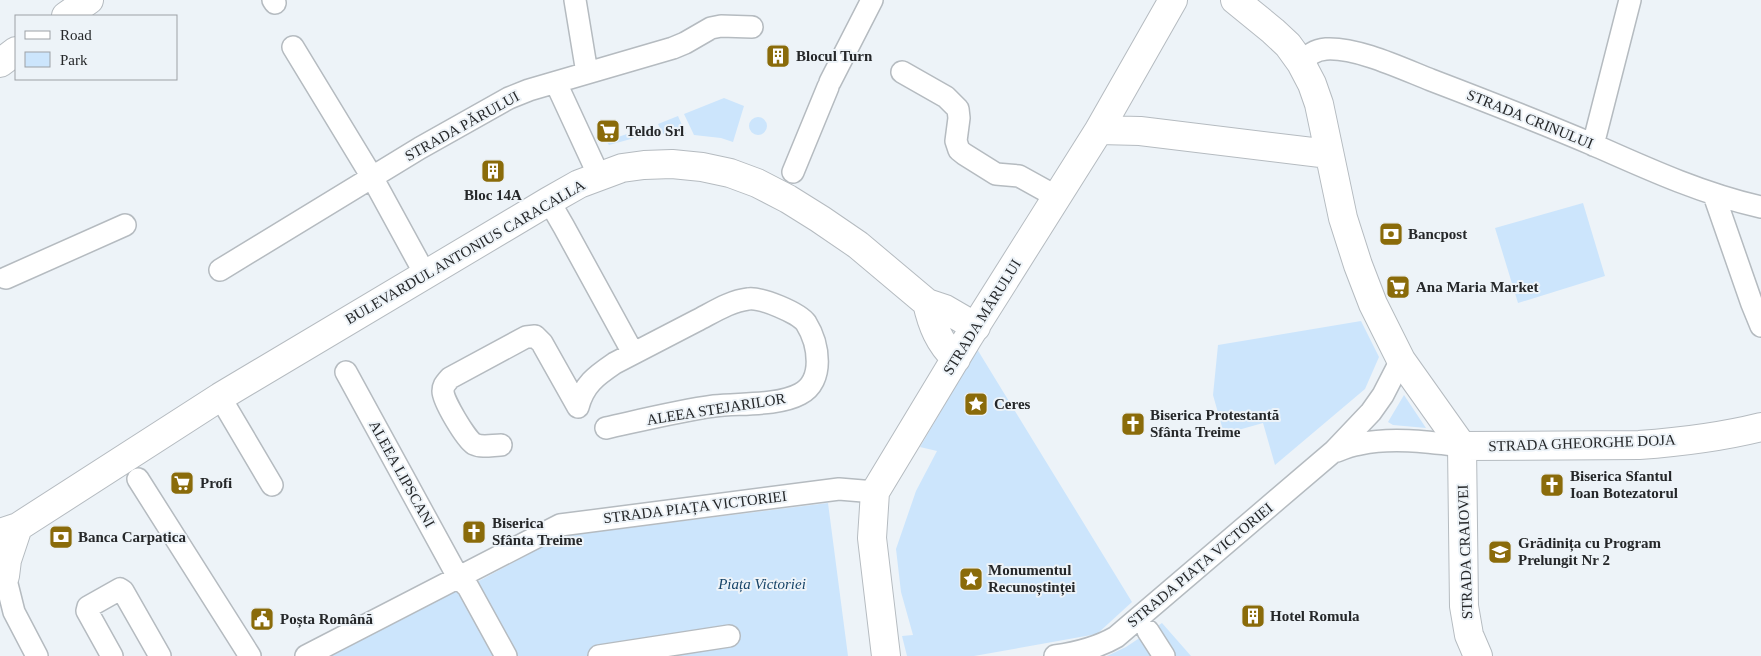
<svg xmlns="http://www.w3.org/2000/svg" width="1761" height="656" font-family="'Times New Roman',serif">
	<rect width="100%" height="100%" fill="#edf3f8"/>
	<!-- green -->
	<path fill="#cce5fc" d="M 724,98 L 744,106 L 733,142 L 721,138 L 694,135 L 684,114 Z
		M 678,116 L 686,134 L 663,134 L 658,124 Z
		M749 126a9 9 0 1 1 18 0a9 9 0 1 1-18 0Z
		M 654,125 L 659,135 L 649,134 L 609,145 L 606,141 Z
		M 1583,203 L 1605,276 L 1518,303 L 1495,228 Z
		M 1361,321 L 1379,357 L 1365,389 L 1275,465 L 1263,423 L 1224,434 L 1213,395 L 1218,345 Z
		M 977,349 L 1132,602 L 1097,634 L 974,656 L 907,656 L 902,636 L 913,635 L 901,592 L 896,549 L 916,491 L 937,451 L 920,447 Z
		M 1404,395 L 1426,428 L 1393,425 L 1388,422 Z
		M 828,503 L 848,656 L 325,656 L 465,583 L 477,582 L 562,536 Z
		M 1162,623 L 1191,656 L 1107,656 L 1126,647 Z"/>
	<g fill="none" stroke-linecap="round" stroke-linejoin="round">
		<!-- minor casing -->
		<g stroke="#b5bbc0" stroke-width="24">
			<path id="minor" d="M 273,0 L 275,3
				M 575,0 L 587,73
				M 293,47 L 372,177 L 425,274
				M 1301,63 C 1309,55 1314,50 1326,49 C 1357,47 1403,69 1431,80 C 1486,101 1540,122 1594,145 C 1648,169 1703,194 1761,207
				M 902,72 L 946,97 L 958,109 L 959,118 L 956,141 L 959,150 L 964,154 L 996,174 L 1019,176 L 1057,197
				M 830,82 L 872,0
				M 556,83 L 599,176
				M 1593,145 L 1630,0
				M 793,172 L 828,87
				M 1714,195 L 1752,304 L 1761,326
				M 549,201 L 564,227 L 633,353
				M 220,270 L 420,148 L 509,98 L 529,90 L 673,48 L 685,43 L 711,28 L 721,26 L 752,27
				M 6,278 L 125,225
				M 346,372 L 458,577 L 468,587 L 506,656
				M 220,397 L 272,485
				M 578,407 C 584,384 596,376 615,363 C 642,349 669,335 696,321 C 712,313 730,301 748,299 C 761,297 799,313 806,323 C 819,344 825,381 800,394 C 778,406 739,403 714,406 C 678,411 642,420 606,428
				M 501,445 C 493,445 482,448 474,444 C 466,439 443,401 443,391 C 443,385 446,383 450,378 L 526,337 L 535,336 L 542,343 L 578,407
				M 1337,451 C 1344,448 1352,445 1360,444 C 1392,437 1429,442 1462,446
				M 138,479 L 250,656
				M 5,576 L 14,612 L 37,656
				M 1148,631 L 1164,656
				M 112,656 L 87,611 L 88,607 L 120,589 L 123,591 L 160,656
				M 306,656 L 560,525 L 839,489 L 875,492
				M 599,656 L 729,636
				M 1055,656 C 1076,653 1097,648 1116,637 L 1334,451 L 1371,412 L 1383,395 L 1401,360"/>
		</g>
		<!-- major casing -->
		<g stroke="#b5bbc0" stroke-width="30">
			<path id="major" d="M 1235,0 L 1273,31 L 1288,45 L 1301,63 L 1312,84 L 1319,104 L 1343,218 L 1358,265 L 1373,304 L 1401,360 L 1462,446
				M 66,16 L 89,0
				M 0,63 L 16,51
				M 1099,130 L 1140,131 L 1329,154
				M 927,303 C 932,325 939,343 956,359
				M 1462,446 L 1639,445 C 1680,442 1721,437 1761,427
				M 1462,446 L 1464,606 L 1469,635 L 1478,656
				M 0,533 L 18,527 L 220,397 L 549,201 L 579,184 L 622,168 L 644,165 L 672,164 L 702,167 L 730,173 L 757,183 L 788,199 L 820,219 L 858,245 L 927,303 L 945,309 L 976,327
				M 0,583 L 5,576 L 7,560 L 18,527
				M 886,656 L 872,538 L 875,492 L 968,338 L 1099,130 L 1173,0"/>
		</g>
		<!-- minor -->
		<use href="#minor" stroke="#fff" stroke-width="21"/>
		<!-- major -->
		<use href="#major" stroke="#fff" stroke-width="28"/>
	</g>
	<!-- icons -->
	<defs>
		<g id="building-square" transform="scale(1.25)"><rect x="-9" y="-9" width="18" height="18" rx="4" fill="#8a6b0a" stroke="#edf3f8"/><path d="M-4-6H4V6H1V3H-1V6H-4ZM-2.5-4.3h1.7v1.8h-1.7ZM.8-4.3h1.7v1.8H.8ZM-2.5-1h1.7V.8h-1.7ZM.8-1h1.7V.8H.8Z" fill="#fff"/></g>
		<g id="supermarket-square" transform="scale(1.25)"><rect x="-9" y="-9" width="18" height="18" rx="4" fill="#8a6b0a" stroke="#edf3f8"/><path d="M-6-5.5h2.5l.6 2H6L4.5 2H-2.5L-4.4-4H-6ZM-1.5 3.2a1.3 1.3 0 1 0 .1 0ZM3 3.2a1.3 1.3 0 1 0 .1 0Z" fill="#fff"/></g>
		<g id="bank-square" transform="scale(1.25)"><rect x="-9" y="-9" width="18" height="18" rx="4" fill="#8a6b0a" stroke="#edf3f8"/><path d="M-6-4H6V4H-6ZM0-2.3a2.3 2.3 0 1 0 0 4.6a2.3 2.3 0 1 0 0-4.6Z" fill="#fff"/></g>
		<g id="sight-square" transform="scale(1.25)"><rect x="-9" y="-9" width="18" height="18" rx="4" fill="#8a6b0a" stroke="#edf3f8"/><path d="M0-6L1.8-2.2L6-1.7L2.9 1.2L3.7 5.4L0 3.3L-3.7 5.4L-2.9 1.2L-6-1.7L-1.8-2.2Z" fill="#fff"/></g>
		<g id="church-square" transform="scale(1.25)"><rect x="-9" y="-9" width="18" height="18" rx="4" fill="#8a6b0a" stroke="#edf3f8"/><path d="M-1.2-6h2.4v3.5h3.3v2.4h-3.3V6h-2.4V-.1h-3.3v-2.4h3.3Z" fill="#fff"/></g>
		<g id="school-square" transform="scale(1.25)"><rect x="-9" y="-9" width="18" height="18" rx="4" fill="#8a6b0a" stroke="#edf3f8"/><path d="M0-5L7-2L0 1L-7-2ZM-4 1L0 2.5L4 1V4Q0 6-4 4Z" fill="#fff"/></g>
		<g id="civic-square" transform="scale(1.25)"><rect x="-9" y="-9" width="18" height="18" rx="4" fill="#8a6b0a" stroke="#edf3f8"/><path d="M-.6-6.5H3V-4.5H.6V-3L4-1V1h2V6H-6V1h2V-1L-.6-3ZM-1.2 2.5V6h2.4V2.5Z" fill="#fff"/></g>
	</defs>
	<g fill-rule="evenodd">
		<use href="#building-square" x="778" y="56"/>
		<use href="#supermarket-square" x="608" y="131"/>
		<use href="#building-square" x="493" y="171"/>
		<use href="#bank-square" x="1391" y="234"/>
		<use href="#supermarket-square" x="1398" y="287"/>
		<use href="#sight-square" x="976" y="404"/>
		<use href="#church-square" x="1133" y="424"/>
		<use href="#supermarket-square" x="182" y="483"/>
		<use href="#church-square" x="1552" y="485"/>
		<use href="#church-square" x="474" y="532"/>
		<use href="#bank-square" x="61" y="537"/>
		<use href="#school-square" x="1500" y="552"/>
		<use href="#sight-square" x="971" y="579"/>
		<use href="#building-square" x="1253" y="616"/>
		<use href="#civic-square" x="262" y="619"/>
	</g>
	<g text-anchor="middle" dominant-baseline="central" stroke-width="4" stroke-linejoin="round" paint-order="stroke">
		<!-- poi labels -->
		<g font-size="15" font-weight="bold" fill="#252729" stroke="#edf3f8" text-anchor="start">
			<text x="796" y="56">Blocul Turn</text>
			<text x="626" y="131">Teldo Srl</text>
			<text x="493" y="195" text-anchor="middle">Bloc 14A</text>
			<text x="1408" y="234">Bancpost</text>
			<text x="1416" y="287">Ana Maria Market</text>
			<text x="994" y="404">Ceres</text>
			<text x="1150" y="415">Biserica Protestantă<tspan x="1150" dy="17">Sfânta Treime</tspan></text>
			<text x="1570" y="476">Biserica Sfantul<tspan x="1570" dy="17">Ioan Botezatorul</tspan></text>
			<text x="200" y="483">Profi</text>
			<text x="492" y="523">Biserica<tspan x="492" dy="17">Sfânta Treime</tspan></text>
			<text x="78" y="537">Banca Carpatica</text>
			<text x="1518" y="543">Grădinița cu Program<tspan x="1518" dy="17">Prelungit Nr 2</tspan></text>
			<text x="988" y="570">Monumentul<tspan x="988" dy="17">Recunoștinței</tspan></text>
			<text x="1270" y="616">Hotel Romula</text>
			<text x="280" y="619">Poșta Română</text>
		</g>
		<!-- street labels -->
		<g font-size="15" fill="#252729" stroke="#edf3f8">
			<text transform="translate(1530 119) rotate(22)">STRADA CRINULUI</text>
			<text transform="translate(462 126) rotate(-29)">STRADA PĂRULUI</text>
			<text transform="translate(465 252) rotate(-30)">BULEVARDUL ANTONIUS CARACALLA</text>
			<text transform="translate(982 317) rotate(-58)">STRADA MĂRULUI</text>
			<text transform="translate(716 409) rotate(-9)">ALEEA STEJARILOR</text>
			<text transform="translate(1582 443) rotate(-2)">STRADA GHEORGHE DOJA</text>
			<text transform="translate(402 474) rotate(61)">ALEEA LIPSCANI</text>
			<text transform="translate(695 507) rotate(-7)">STRADA PIAȚA VICTORIEI</text>
			<text transform="translate(1465 552) rotate(-92)">STRADA CRAIOVEI</text>
			<text transform="translate(1200 565) rotate(-40)">STRADA PIAȚA VICTORIEI</text>
		</g>
		<!-- park labels -->
		<g font-size="15" font-style="italic" fill="#174468" stroke="#edf3f8">
			<text x="762" y="584">Piața Victoriei</text>
		</g>
	</g>
	<!-- legend -->
	<rect x="15" y="15" width="162" height="65" fill="#edf3f8" stroke="#9da1a5"/>
	<rect x="25" y="31" width="25" height="8" fill="#ffffff" stroke="#9da1a5"/>
	<text x="60" y="40" font-size="15" fill="#252729">Road</text>
	<rect x="25" y="52" width="25" height="15" fill="#cce5fc" stroke="#9da1a5"/>
	<text x="60" y="65" font-size="15" fill="#252729">Park</text>
</svg>
